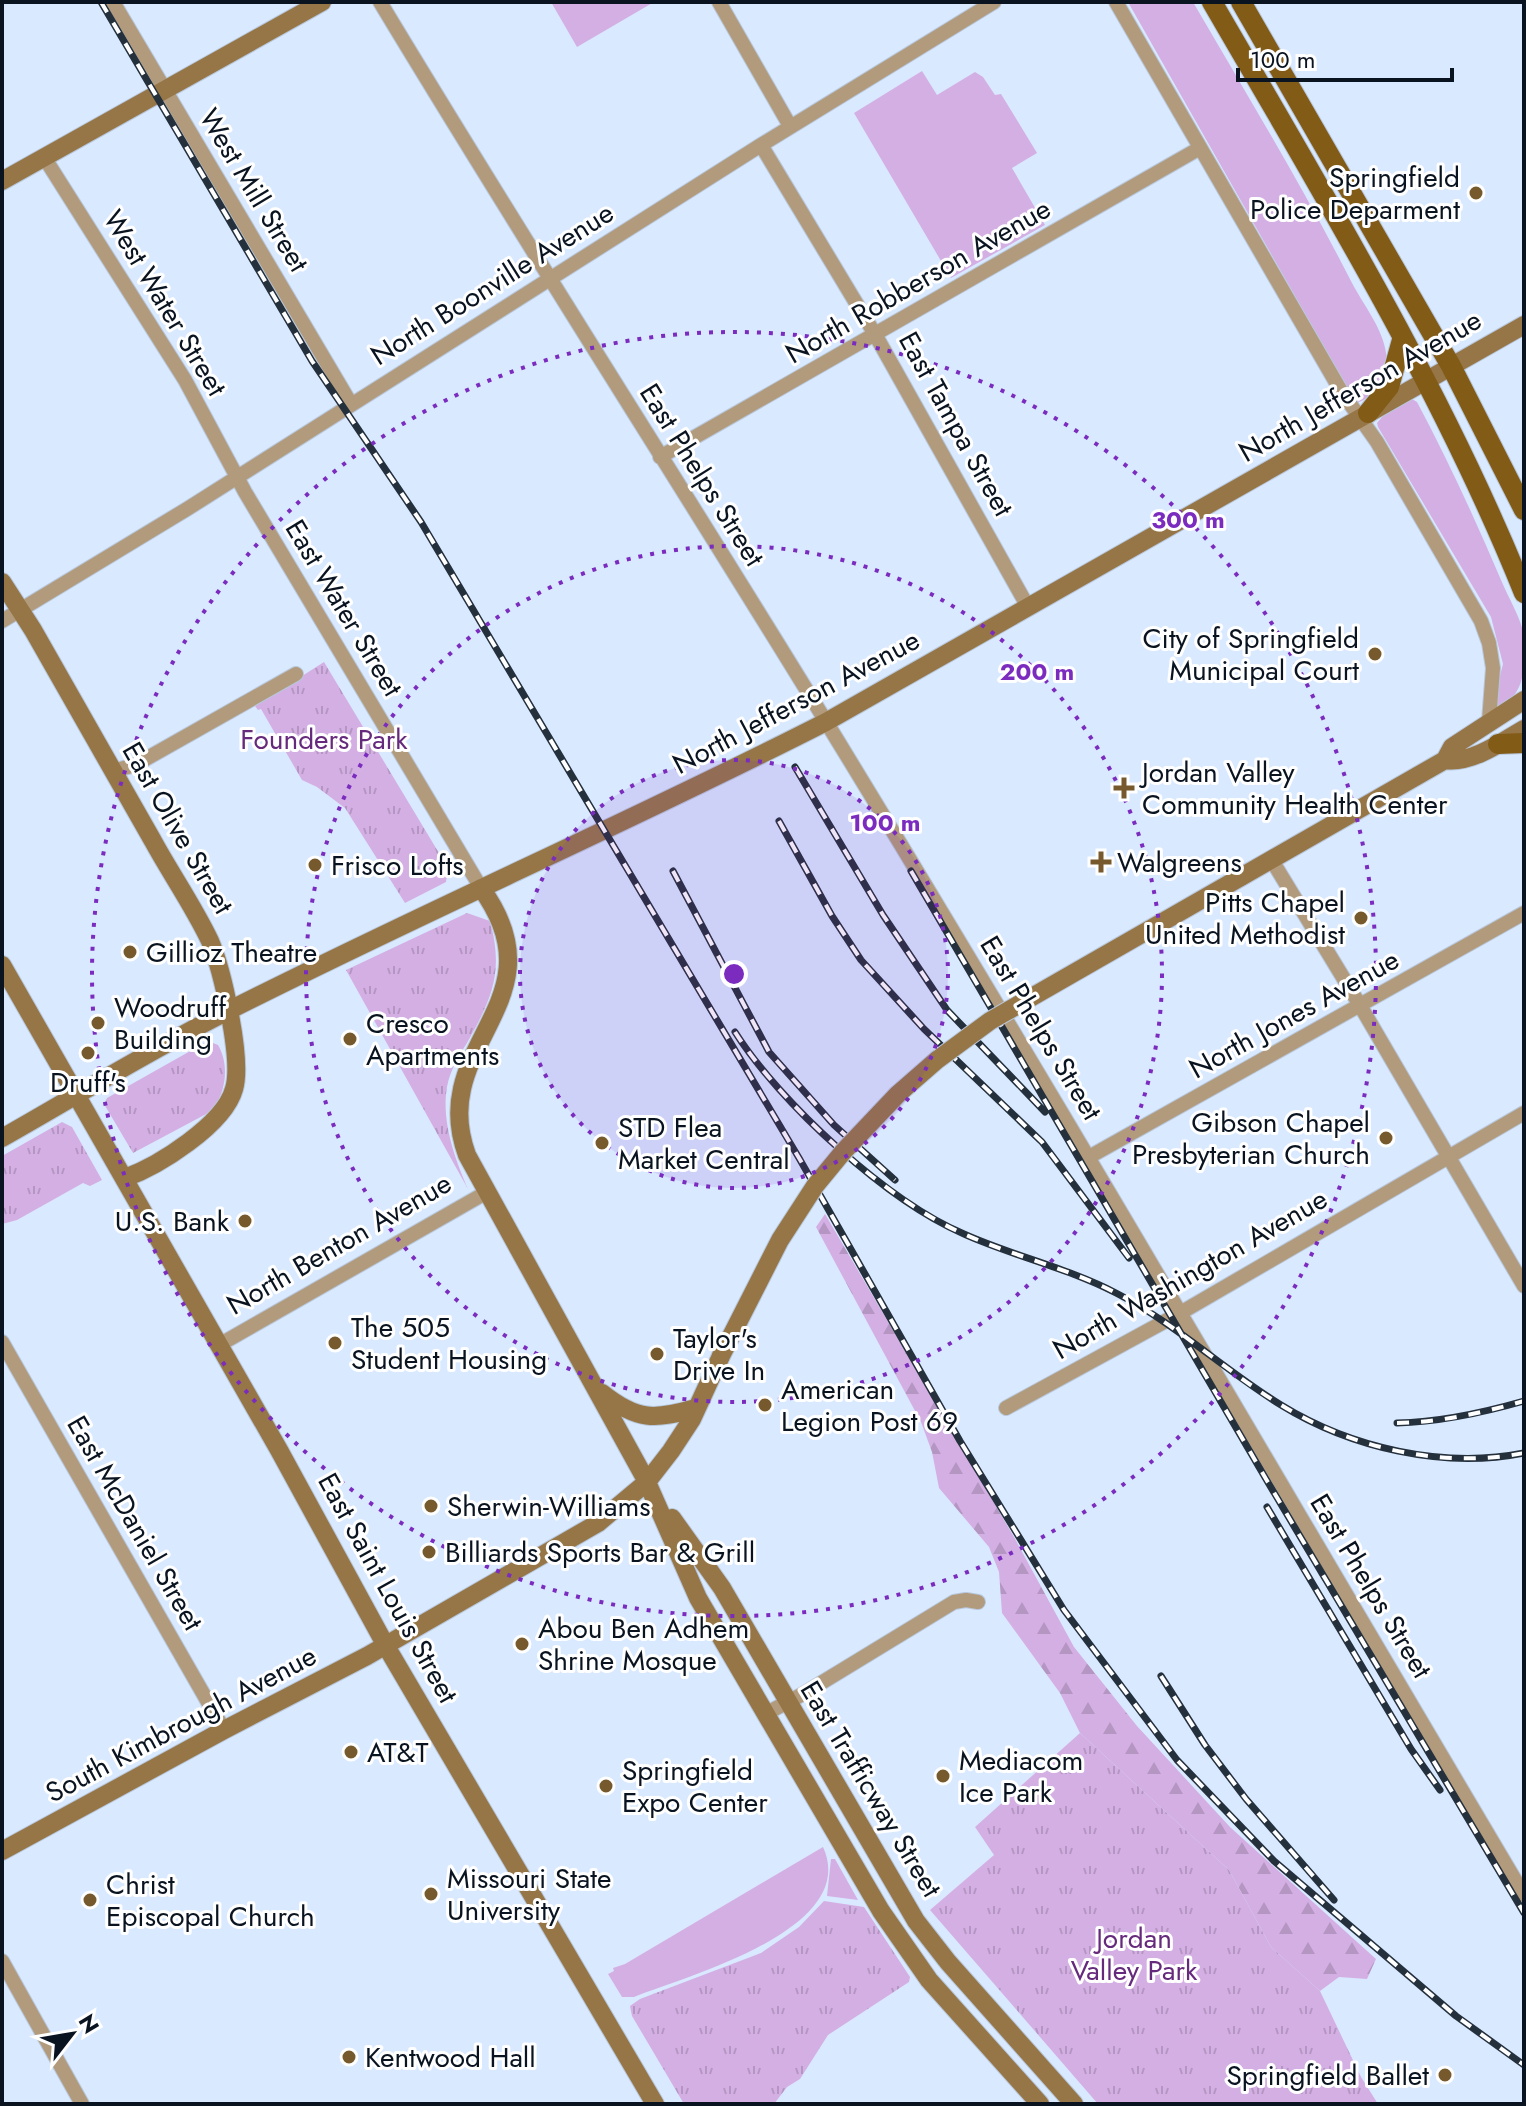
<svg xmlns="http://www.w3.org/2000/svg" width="1526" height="2106" font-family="Jost,sans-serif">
	<defs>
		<pattern id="forest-firs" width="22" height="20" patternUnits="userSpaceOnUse" patternTransform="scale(2)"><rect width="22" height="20" fill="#d4afe4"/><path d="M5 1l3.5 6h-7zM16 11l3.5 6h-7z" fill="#b596c3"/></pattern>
		<pattern id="park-tufts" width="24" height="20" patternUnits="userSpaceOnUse" patternTransform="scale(2)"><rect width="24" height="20" fill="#d4afe4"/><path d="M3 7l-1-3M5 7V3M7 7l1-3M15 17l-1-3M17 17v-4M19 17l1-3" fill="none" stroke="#b596c3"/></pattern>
	</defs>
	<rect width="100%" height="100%" fill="#d9e9ff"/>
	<!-- grass -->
	<path fill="#d4afe4" d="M 551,2 L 654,2 L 577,47 Z
		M 1128,2 L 1193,2 C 1247,95 1303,187 1352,283 C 1363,304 1383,329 1386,353 C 1390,373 1377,395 1359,402 L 1354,400 Z
		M 922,71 L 937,95 L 975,72 L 983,77 L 995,95 L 1001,94 L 1037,153 L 1012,168 L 1045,225 L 951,278 L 854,113 Z
		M 1412,399 L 1417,402 C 1448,460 1475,519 1501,580 C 1508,597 1521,618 1524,636 C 1526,663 1526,700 1495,707 L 1494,699 L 1503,664 L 1491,617 L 1378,427 L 1377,423 L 1383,416 Z
		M 823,1847 C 861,1930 683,1977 634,1997 L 622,1997 L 608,1974 L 614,1971 L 613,1968 L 625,1964 Z
		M 831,1859 L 835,1859 L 858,1900 L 827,1896 Z"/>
	<!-- forest -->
	<path fill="url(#forest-firs)" d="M 825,1214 L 1014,1537 L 1074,1647 L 1137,1726 L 1230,1827 L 1376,1959 L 1367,1979 L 1339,1977 L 1320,1991 L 1271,1947 L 1229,1870 L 1080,1733 L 1060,1693 L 1002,1613 L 999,1572 L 989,1547 L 939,1488 L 932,1452 L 921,1422 L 816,1227 Z"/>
	<!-- park -->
	<path fill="url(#park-tufts)" d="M 324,662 L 448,868 L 446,882 L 405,903 L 345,808 L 317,787 L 302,780 L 261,709 L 258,710 L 255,706 Z
		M 467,913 L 490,921 C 504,973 492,998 467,1043 C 458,1057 450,1071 447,1087 C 441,1121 455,1159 468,1189 L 346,970 Z
		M 208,1041 L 218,1045 C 230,1065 226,1095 210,1112 L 133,1153 L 104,1104 L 107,1098 Z
		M 62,1122 L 72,1127 L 102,1180 L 90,1186 L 83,1183 L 17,1220 L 2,1224 L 2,1156 Z
		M 1080,1733 L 1229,1870 L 1271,1947 L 1320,1991 L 1361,2077 L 1378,2104 L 1098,2104 L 930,1910 L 994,1855 L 975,1827 Z
		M 824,1901 L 864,1907 L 910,1977 L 909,1982 L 828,2035 L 800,2079 L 787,2087 L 774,2104 L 684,2104 L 632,2016 L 630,2006 L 640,1999 L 761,1953 L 799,1927 Z"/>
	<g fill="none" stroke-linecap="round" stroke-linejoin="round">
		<!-- street casing -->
		<g stroke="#b8c7db" stroke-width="16">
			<path id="street" d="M 113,2 L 351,404
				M 380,2 C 525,243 678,480 825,720 C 1063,1109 1291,1503 1524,1895
				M 719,2 L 790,126
				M 1116,2 L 1341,391 L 1377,442 L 1481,621 L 1489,643 L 1493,668 L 1489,721
				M 761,145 L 876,336 L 1028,607
				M 44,157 L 185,380 L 245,492 L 481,888
				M 660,457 L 1200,148
				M 2,621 L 187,509 L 761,145 L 994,2
				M 113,771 L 135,765 L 296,674
				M 1271,859 L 1361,1007 L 1524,1286
				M 1089,1157 L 1524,913
				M 2,1342 L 224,1730
				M 219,1345 L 487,1192
				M 1006,1408 L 1182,1312 L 1524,1113
				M 765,1714 L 803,1694 L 954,1602 L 966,1600 L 978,1602
				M 2,1961 L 82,2104"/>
		</g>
		<!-- secondary casing -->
		<g stroke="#b8c7db" stroke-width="20">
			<path id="secondary" d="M 2,181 L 322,2
				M 2,582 L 33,630 C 73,701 113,771 153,841 C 171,874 194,907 210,941 C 222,969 243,1060 234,1089 C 224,1125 158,1166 125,1178
				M 1445,760 C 1471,764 1502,742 1524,729
				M 1241,877 L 1445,760 L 1452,747 L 1524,700
				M 481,888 C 564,1002 426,1044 467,1155 L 647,1482 L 698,1598 L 881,1911 L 929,1980 L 1040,2104
				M 2,965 L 279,1450 L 386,1646 L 655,2104
				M 2,1138 C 76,1096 149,1051 224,1013 C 423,912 628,823 826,722 L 1524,325
				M 602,1393 C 637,1421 655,1420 696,1408
				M 672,1518 L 722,1588 L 916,1921 L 948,1962 L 1074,2104
				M 2,1851 L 224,1730 L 367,1656 L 598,1523 L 647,1482 L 671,1451 L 692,1419 L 721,1356"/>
		</g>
		<!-- primary casing -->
		<g stroke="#b8c7db" stroke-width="22">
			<path id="primary" d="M 1212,2 C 1322,192 1442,389 1524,593
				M 1241,2 L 1451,366 L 1524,510
				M 1368,413 L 1389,387 L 1402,340
				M 1498,744 L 1524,743"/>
		</g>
		<!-- street -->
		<use href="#street" stroke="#b29b7c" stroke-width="14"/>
		<!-- secondary -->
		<use href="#secondary" stroke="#967646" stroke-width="18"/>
		<!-- primary -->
		<use href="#primary" stroke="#825b17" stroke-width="20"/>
		<!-- rail casing -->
		<g stroke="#25303d" stroke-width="7">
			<path id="rail" d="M 101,2 L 312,361 L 421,522 L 799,1158 L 960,1441 L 1064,1610 L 1177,1760 L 1274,1861 L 1456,2016 L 1524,2065
				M 795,767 L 883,915 L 947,1010 L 1045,1112
				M 779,821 L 832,916 L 861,960 L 924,1029 L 1042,1142 L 1129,1258
				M 673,871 L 769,1052 L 834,1125 L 895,1180
				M 911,871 L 1266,1479 L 1524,1913
				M 735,1032 C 780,1103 887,1201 964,1234 C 1013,1256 1068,1268 1116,1293 C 1175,1323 1224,1370 1281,1405 C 1351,1448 1443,1469 1524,1453
				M 1397,1423 C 1441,1422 1482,1413 1524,1401
				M 1267,1507 L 1411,1749 L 1440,1790
				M 1161,1676 L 1205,1745 L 1246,1799 L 1334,1900"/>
		</g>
		<!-- rail -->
		<use href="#rail" stroke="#fff" stroke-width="4" stroke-dasharray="12" stroke-linecap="butt"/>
		<!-- secondary-bridge casing -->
		<g stroke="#b8c7db" stroke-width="20" stroke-linecap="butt">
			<path id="secondary-bridge" d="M 721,1356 L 780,1240 L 815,1186 L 843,1152 L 898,1094 L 937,1060 L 990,1021 L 1241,877"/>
		</g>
		<!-- secondary-bridge -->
		<use href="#secondary-bridge" stroke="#967646" stroke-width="18"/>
	</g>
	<!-- distance rings -->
	<circle cx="734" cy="974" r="214" fill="#7b2cbf" fill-opacity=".12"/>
	<g fill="none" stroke="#7b2cbf" stroke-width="4" stroke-dasharray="4 8">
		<circle cx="734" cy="974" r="214"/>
		<circle cx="734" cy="974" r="428"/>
		<circle cx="734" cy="974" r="642"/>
	</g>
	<!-- markers -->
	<g fill="#76592d" stroke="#fff" stroke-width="3">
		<circle cx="1476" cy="193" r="8"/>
		<circle cx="1375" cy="654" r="8"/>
		<path d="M1120 776h8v8h8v8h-8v8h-8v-8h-8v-8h8z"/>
		<path d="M1097 850h8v8h8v8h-8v8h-8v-8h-8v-8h8z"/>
		<circle cx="315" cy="865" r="8"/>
		<circle cx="1361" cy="918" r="8"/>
		<circle cx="130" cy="952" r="8"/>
		<circle cx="98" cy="1023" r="8"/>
		<circle cx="350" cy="1039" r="8"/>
		<circle cx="88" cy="1053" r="8"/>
		<circle cx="1386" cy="1138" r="8"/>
		<circle cx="602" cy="1143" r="8"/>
		<circle cx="245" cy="1221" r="8"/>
		<circle cx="335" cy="1343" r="8"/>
		<circle cx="657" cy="1354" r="8"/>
		<circle cx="765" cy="1405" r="8"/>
		<circle cx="431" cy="1506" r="8"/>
		<circle cx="429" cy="1552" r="8"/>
		<circle cx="522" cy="1644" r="8"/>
		<circle cx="351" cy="1752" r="8"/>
		<circle cx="943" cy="1776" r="8"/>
		<circle cx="606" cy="1786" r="8"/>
		<circle cx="431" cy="1894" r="8"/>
		<circle cx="90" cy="1900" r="8"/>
		<circle cx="349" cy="2057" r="8"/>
		<circle cx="1445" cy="2075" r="8"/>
	</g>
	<g text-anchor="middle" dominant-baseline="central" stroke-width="6" stroke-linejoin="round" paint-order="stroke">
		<!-- poi labels -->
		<g font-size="28" fill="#0a1420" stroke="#fff" text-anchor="start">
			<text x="1460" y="177" text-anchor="end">Springfield<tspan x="1460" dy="32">Police Deparment</tspan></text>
			<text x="1359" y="638" text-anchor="end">City of Springfield<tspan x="1359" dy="32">Municipal Court</tspan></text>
			<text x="1142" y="772">Jordan Valley<tspan x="1142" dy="32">Community Health Center</tspan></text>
			<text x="1117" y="862">Walgreens</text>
			<text x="331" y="865">Frisco Lofts</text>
			<text x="1345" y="902" text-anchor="end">Pitts Chapel<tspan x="1345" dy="32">United Methodist</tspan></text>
			<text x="146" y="952">Gillioz Theatre</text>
			<text x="114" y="1007">Woodruff<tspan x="114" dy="32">Building</tspan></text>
			<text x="366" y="1023">Cresco<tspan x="366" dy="32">Apartments</tspan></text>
			<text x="88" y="1082" text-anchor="middle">Druff's</text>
			<text x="1370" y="1122" text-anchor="end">Gibson Chapel<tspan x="1370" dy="32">Presbyterian Church</tspan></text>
			<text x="618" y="1127">STD Flea<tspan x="618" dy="32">Market Central</tspan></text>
			<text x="229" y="1221" text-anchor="end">U.S. Bank</text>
			<text x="351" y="1327">The 505<tspan x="351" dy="32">Student Housing</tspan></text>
			<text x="673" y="1338">Taylor's<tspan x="673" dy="32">Drive In</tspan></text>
			<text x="781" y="1389">American<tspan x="781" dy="32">Legion Post 69</tspan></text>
			<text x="447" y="1506">Sherwin-Williams</text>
			<text x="445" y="1552">Billiards Sports Bar &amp; Grill</text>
			<text x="538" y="1628">Abou Ben Adhem<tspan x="538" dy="32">Shrine Mosque</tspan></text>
			<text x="367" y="1752">AT&amp;T</text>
			<text x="959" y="1760">Mediacom<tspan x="959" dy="32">Ice Park</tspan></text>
			<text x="622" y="1770">Springfield<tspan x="622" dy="32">Expo Center</tspan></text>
			<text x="447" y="1878">Missouri State<tspan x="447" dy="32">University</tspan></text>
			<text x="106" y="1884">Christ<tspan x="106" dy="32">Episcopal Church</tspan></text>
			<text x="365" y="2057">Kentwood Hall</text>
			<text x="1429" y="2075" text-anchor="end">Springfield Ballet</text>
		</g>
		<!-- street labels -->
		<g font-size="28" fill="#0a1420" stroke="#fff">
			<text transform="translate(254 190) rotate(59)">West Mill Street</text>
			<text transform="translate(918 281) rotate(-30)">North Robberson Avenue</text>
			<text transform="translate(492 284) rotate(-32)">North Boonville Avenue</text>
			<text transform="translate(165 303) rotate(59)">West Water Street</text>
			<text transform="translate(1360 386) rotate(-30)">North Jefferson Avenue</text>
			<text transform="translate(956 424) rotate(61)">East Tampa Street</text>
			<text transform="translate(702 475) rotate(58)">East Phelps Street</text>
			<text transform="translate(344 608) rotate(59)">East Water Street</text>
			<text transform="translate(796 702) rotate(-28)">North Jefferson Avenue</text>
			<text transform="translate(178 828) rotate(60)">East Olive Street</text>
			<text transform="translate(1294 1014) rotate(-29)">North Jones Avenue</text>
			<text transform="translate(1041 1028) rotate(59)">East Phelps Street</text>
			<text transform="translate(339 1244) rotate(-30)">North Benton Avenue</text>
			<text transform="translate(1190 1274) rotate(-30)">North Washington Avenue</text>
			<text transform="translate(135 1523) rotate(60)">East McDaniel Street</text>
			<text transform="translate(1371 1586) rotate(59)">East Phelps Street</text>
			<text transform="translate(388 1588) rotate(61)">East Saint Louis Street</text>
			<text transform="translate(181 1724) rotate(-28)">South Kimbrough Avenue</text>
			<text transform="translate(871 1789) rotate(59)">East Trafficway Street</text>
		</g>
		<!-- park labels -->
		<g font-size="28" fill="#662a7d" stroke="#fff">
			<text x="324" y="739">Founders Park</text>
			<text x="1134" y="1938">Jordan<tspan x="1134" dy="32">Valley Park</tspan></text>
		</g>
	</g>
	<circle cx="734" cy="974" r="12" fill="#7b2cbf" stroke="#fff" stroke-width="4"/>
	<g font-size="24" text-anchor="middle" font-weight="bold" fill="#7b2cbf" stroke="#fff" stroke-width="6" stroke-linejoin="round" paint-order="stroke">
		<text x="1188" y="528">300 m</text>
		<text x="1037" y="680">200 m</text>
		<text x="885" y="831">100 m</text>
	</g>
	<!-- border -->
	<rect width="1526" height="2106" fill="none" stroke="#0a1420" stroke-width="8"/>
	<!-- north arrow -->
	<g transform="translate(72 2034) rotate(59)" stroke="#ffffff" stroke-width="6" paint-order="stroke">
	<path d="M0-6L14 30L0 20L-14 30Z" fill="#0a1420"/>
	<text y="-12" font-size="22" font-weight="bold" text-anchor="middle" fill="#0a1420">N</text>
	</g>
	<!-- scale -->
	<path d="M1238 68v12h214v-12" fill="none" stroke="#0a1420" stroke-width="4"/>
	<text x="1250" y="68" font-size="24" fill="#0a1420" stroke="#ffffff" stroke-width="6" paint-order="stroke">100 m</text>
</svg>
